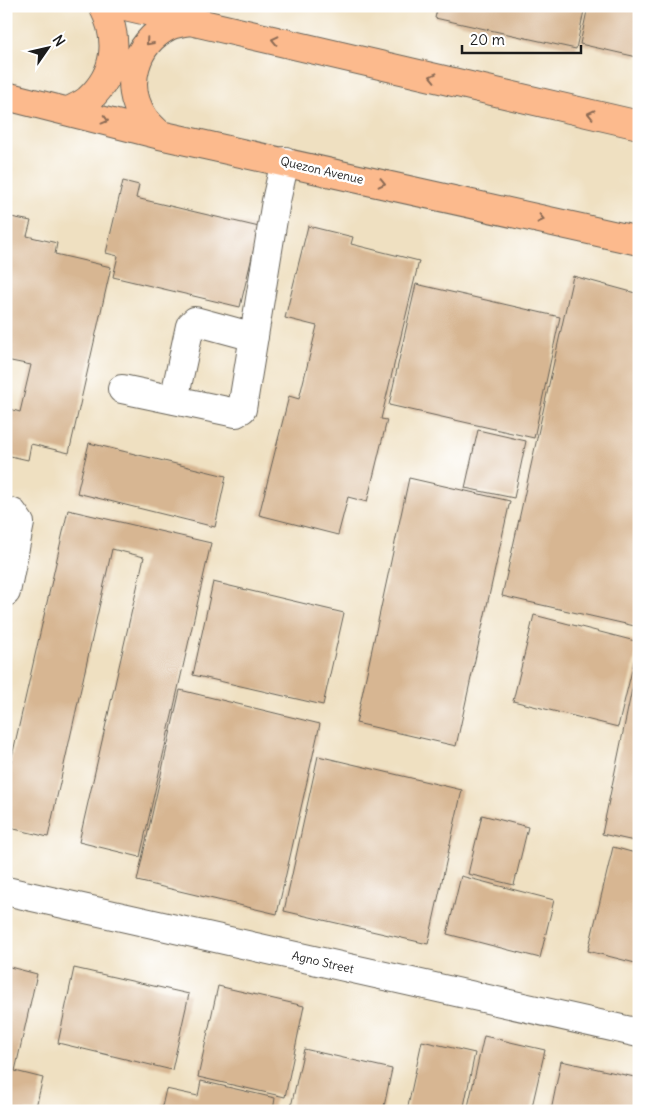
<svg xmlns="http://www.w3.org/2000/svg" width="645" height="1117" font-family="Delius,sans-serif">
	<rect width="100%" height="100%" fill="#fff"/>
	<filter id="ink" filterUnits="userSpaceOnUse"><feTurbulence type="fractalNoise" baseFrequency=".02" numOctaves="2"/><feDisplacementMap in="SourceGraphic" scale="10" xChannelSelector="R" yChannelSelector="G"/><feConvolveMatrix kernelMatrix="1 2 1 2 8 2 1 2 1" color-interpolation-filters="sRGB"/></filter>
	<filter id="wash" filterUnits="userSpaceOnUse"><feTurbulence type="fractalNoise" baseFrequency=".0096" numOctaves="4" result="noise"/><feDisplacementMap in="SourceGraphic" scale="20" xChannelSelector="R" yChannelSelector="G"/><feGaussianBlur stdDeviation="1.12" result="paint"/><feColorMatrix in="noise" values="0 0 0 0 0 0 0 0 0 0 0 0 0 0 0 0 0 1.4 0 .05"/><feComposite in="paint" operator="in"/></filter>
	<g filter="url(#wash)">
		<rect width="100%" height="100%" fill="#efe0c1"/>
		<g id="blocks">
			<!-- building -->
			<path fill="#d7b692" d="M 438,6 L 585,6 L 576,49 L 435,18 Z
				M 588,6 L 639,6 L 639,48 L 637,57 L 580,44 Z
				M 123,181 L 139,185 L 136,198 L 259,227 L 240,307 L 113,277 L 118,256 L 106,253 Z
				M 6,216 L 31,221 L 27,236 L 57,243 L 55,254 L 111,267 L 69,453 L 31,444 L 28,460 L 6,455 L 6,408 L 20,412 L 31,365 L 6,360 Z
				M 308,226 L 353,237 L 351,244 L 419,261 L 381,419 L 387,420 L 367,502 L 348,497 L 338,535 L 259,515 L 289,396 L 299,399 L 317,326 L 285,318 Z
				M 573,276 L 639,294 L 639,627 L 502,596 Z
				M 416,284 L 560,317 L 534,438 L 389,405 Z
				M 478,430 L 526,441 L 514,498 L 465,488 Z
				M 89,443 L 226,476 L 215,527 L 77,493 Z
				M 409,478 L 510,501 L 456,746 L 356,723 Z
				M 68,510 L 211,543 L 140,857 L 79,842 L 144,557 L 112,549 L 48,837 L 6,827 L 6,783 Z
				M 213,582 L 344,613 L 323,705 L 193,675 Z
				M 534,615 L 639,642 L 618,727 L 513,701 Z
				M 638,660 L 639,660 L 639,842 L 602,834 Z
				M 180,690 L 320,724 L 277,914 L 137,881 Z
				M 318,756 L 462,790 L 428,944 L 284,911 Z
				M 482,815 L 528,827 L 514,885 L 468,874 Z
				M 613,847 L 639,854 L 639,964 L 588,951 Z
				M 461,876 L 554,900 L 540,958 L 447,934 Z
				M 6,966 L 37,974 L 15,1071 L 43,1078 L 35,1111 L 6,1111 Z
				M 74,968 L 189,994 L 172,1070 L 58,1043 Z
				M 218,986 L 304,1006 L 285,1097 L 198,1077 Z
				M 484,1036 L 545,1050 L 531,1111 L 467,1111 Z
				M 422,1041 L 475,1053 L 463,1111 L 407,1111 Z
				M 304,1049 L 392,1069 L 383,1111 L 290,1111 Z
				M 561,1061 L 639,1078 L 639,1111 L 551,1111 Z
				M 201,1081 L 275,1098 L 273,1111 L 161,1111 L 166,1089 L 198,1096 Z"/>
		</g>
	</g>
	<g filter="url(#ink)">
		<use href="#blocks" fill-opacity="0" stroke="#666156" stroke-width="1"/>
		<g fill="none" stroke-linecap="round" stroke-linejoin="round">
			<!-- minor casing -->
			<g stroke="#666156" stroke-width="30">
				<path id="minor" d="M 122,389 L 236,413 L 242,409 L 276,201 L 285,161
					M 174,400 L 190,326 L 195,321 L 254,337
					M 6,511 L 13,513 L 20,523 L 6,592
					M 6,891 L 639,1033"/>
			</g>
			<!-- major casing -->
			<g stroke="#666156" stroke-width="30">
				<path id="major" d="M 125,6 L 639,125
					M 6,96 L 160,135 L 639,241
					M 69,111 C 76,107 84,104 89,99 C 117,73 120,39 103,6
					M 160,135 C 155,130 148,124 144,118 C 122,86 135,43 169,26 C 175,23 184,22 191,21"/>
			</g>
			<!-- minor -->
			<use href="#minor" stroke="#fff" stroke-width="28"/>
			<!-- major -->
			<use href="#major" stroke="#fcba8d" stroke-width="28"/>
		</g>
		<!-- one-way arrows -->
		<defs><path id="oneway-chevron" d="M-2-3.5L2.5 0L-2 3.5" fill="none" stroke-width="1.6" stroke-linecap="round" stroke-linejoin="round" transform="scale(1.25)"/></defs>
		<g stroke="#8c6b54">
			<use href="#oneway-chevron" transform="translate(275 40) rotate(-167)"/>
			<use href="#oneway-chevron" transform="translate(149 42) rotate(131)"/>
			<use href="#oneway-chevron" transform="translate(433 77) rotate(-167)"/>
			<use href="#oneway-chevron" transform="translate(591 114) rotate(-167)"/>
			<use href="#oneway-chevron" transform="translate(105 120) rotate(15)"/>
			<use href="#oneway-chevron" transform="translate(382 183) rotate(13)"/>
			<use href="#oneway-chevron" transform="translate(541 219) rotate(13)"/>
		</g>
	</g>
	<g text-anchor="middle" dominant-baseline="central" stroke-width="5" stroke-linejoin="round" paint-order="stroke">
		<!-- street labels -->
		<g font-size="12" fill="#1c1c1c" stroke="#fff">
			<text transform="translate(322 170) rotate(13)">Quezon Avenue</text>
			<text transform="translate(323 962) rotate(13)">Agno Street</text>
		</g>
	</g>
	<!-- margin -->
	<rect width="645" height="1117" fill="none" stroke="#fff" stroke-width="25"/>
	<!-- north arrow -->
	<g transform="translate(48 48) rotate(56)" stroke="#ffffff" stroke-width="4" paint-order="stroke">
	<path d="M0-4L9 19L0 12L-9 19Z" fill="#1c1c1c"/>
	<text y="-8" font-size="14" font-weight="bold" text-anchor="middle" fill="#1c1c1c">N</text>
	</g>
	<!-- scale -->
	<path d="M462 45v8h119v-8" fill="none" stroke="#1c1c1c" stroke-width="2.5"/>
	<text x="470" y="45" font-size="15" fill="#1c1c1c" stroke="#ffffff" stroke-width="4" paint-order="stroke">20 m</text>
</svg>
